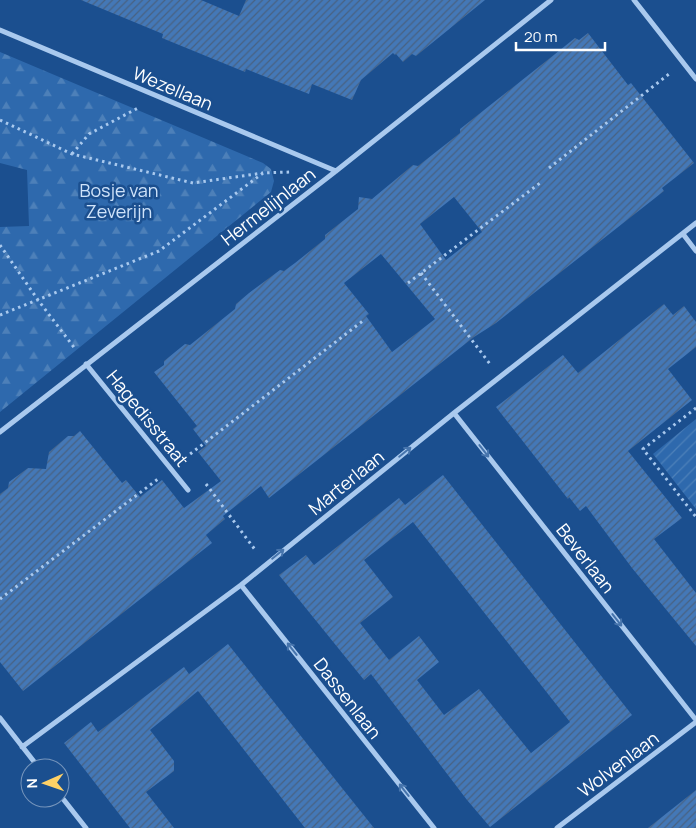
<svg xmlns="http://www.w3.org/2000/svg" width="696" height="828" font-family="Manrope,sans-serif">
	<defs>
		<pattern id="forest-firs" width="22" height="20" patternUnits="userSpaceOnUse" patternTransform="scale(1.25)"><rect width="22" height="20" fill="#2e69ad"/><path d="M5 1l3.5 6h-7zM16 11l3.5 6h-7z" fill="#4d80b9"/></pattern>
		<pattern id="garden-furrows" width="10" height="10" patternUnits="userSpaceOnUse" patternTransform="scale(1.25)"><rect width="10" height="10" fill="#2e69ad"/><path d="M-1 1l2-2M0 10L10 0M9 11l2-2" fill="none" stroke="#4d80b9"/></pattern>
		<pattern id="building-hatch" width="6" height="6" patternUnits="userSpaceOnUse" patternTransform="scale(1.25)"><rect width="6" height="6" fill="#4478b7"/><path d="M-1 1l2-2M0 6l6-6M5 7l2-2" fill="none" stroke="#486282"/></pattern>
	</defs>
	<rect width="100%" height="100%" fill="#1b4f8f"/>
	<!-- forest -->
	<path fill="url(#forest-firs)" d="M 0,52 L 263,163 L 271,169 L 274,181 L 271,192 L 0,412 L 0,227 L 29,226 L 27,170 L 0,163 Z"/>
	<!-- garden -->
	<path fill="url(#garden-furrows)" d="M 696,419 L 696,509 L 653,454 Z"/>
	<!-- building -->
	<path fill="url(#building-hatch)" fill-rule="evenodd" d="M 81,0 L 201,0 L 239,16 L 246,0 L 485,0 L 416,56 L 412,54 L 403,62 L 396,54 L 395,55 L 393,53 L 361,80 L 352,100 L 312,84 L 309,94 L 246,69 L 245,72 L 162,38 L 163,34 Z
		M 588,33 L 628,85 L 631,83 L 694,163 L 662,188 L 664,191 L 496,323 L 474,337 L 269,498 L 261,486 L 223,516 L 225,519 L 206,535 L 212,543 L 23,691 L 0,662 L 0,494 L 8,488 L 9,482 L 28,468 L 46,469 L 49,452 L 68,436 L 74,436 L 80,431 L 122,483 L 126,480 L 140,497 L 162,480 L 184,508 L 221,481 L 198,452 L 206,446 L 193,429 L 197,426 L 154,372 L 164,365 L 164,361 L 185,344 L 190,345 L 235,309 L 236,304 L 249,293 L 280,270 L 284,271 L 295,263 L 325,239 L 325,235 L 358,209 L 359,197 L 372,199 L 413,165 L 418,166 L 460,133 L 460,129 L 550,58 L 575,38 L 579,40 ZM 454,197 L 482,232 L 446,260 L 420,224 ZM 381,254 L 435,319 L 392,352 L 366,316 L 369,314 L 344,283 Z
		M 664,304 L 673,315 L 684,306 L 696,322 L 696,347 L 668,369 L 692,400 L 628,451 L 682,518 L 654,539 L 696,593 L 696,646 L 632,568 L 586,506 L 580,511 L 569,497 L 568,499 L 496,407 L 563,355 L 578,373 Z
		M 443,475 L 632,715 L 490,827 L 467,800 L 371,674 L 364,680 L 279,575 L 306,555 L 314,565 L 399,498 L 405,505 ZM 413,522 L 570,722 L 531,753 L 479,689 L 444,715 L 417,680 L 439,662 L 419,636 L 389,660 L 360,623 L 393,597 L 364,560 Z
		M 228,644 L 342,788 L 374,828 L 305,828 L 198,691 L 150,730 L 174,761 L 174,771 L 146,792 L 174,828 L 130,828 L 64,743 L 91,722 L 98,732 L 184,667 L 189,674 Z
		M 696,790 L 696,828 L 648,828 Z"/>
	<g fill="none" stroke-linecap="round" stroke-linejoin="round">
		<!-- path -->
		<path stroke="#a9c9ee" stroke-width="3" stroke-dasharray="2.5 4" stroke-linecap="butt" d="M 0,120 L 72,154 L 193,183 L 263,173
			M 72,154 L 89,134 L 138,108
			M 549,168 L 669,74
			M 0,245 L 38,300 L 76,350
			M 421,273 L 490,364
			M 408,283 L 540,183
			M 0,315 L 159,251 L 263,173 L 290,172
			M 696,408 L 643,449 L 696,517
			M 185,458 L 364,320
			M 206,484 L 256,551
			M 0,599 L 158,479"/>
		<!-- minor -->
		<path stroke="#a9c9ee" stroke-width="5" d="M 634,0 L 696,79
			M 0,30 L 336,171
			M 683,234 L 696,251
			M 86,364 L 188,490
			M 454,413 L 696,720
			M 0,432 L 336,171 L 551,0
			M 241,585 L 434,828
			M 0,718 L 39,768
			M 22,747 L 241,585 L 454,413 L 696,223
			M 60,795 L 86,828
			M 557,828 L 696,722"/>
	</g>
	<!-- one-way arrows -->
	<defs><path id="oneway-shaft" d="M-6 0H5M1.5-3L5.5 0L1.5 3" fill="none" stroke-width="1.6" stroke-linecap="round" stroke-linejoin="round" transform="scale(1.25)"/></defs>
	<g stroke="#4674ac">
		<use href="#oneway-shaft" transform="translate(484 451) rotate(52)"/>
		<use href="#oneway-shaft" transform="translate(405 452) rotate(-39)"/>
		<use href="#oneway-shaft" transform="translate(278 554) rotate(-39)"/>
		<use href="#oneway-shaft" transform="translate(617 620) rotate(52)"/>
		<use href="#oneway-shaft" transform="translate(292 649) rotate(-128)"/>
		<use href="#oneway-shaft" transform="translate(404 790) rotate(-128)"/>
	</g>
	<g text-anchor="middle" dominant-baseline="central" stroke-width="5" stroke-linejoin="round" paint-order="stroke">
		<!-- street labels -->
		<g font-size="18" fill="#fff" stroke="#1b4f8f">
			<text transform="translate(173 88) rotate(23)">Wezellaan</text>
			<text transform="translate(268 206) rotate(-38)">Hermelijnlaan</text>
			<text transform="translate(148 418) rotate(51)">Hagedisstraat</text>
			<text transform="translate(346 482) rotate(-39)">Marterlaan</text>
			<text transform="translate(586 558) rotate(52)">Beverlaan</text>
			<text transform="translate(348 698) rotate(52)">Dassenlaan</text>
			<text transform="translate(618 764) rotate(-37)">Wolvenlaan</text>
		</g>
		<!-- park labels -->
		<g font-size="18" fill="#cfe3fa" stroke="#1b4f8f">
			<text x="119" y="190">Bosje van<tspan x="119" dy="21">Zeverijn</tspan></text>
		</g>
	</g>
	<!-- north arrow -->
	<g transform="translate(45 783) rotate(268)"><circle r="24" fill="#1b4f8f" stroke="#7695bc"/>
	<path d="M0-4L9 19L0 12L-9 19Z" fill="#ffd166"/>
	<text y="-8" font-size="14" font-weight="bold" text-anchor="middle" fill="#ffffff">N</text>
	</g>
	<!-- scale -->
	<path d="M516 42v8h89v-8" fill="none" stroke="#ffffff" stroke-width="2.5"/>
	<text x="524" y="42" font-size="15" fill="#ffffff" stroke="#1b4f8f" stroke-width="4" paint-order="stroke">20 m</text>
</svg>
